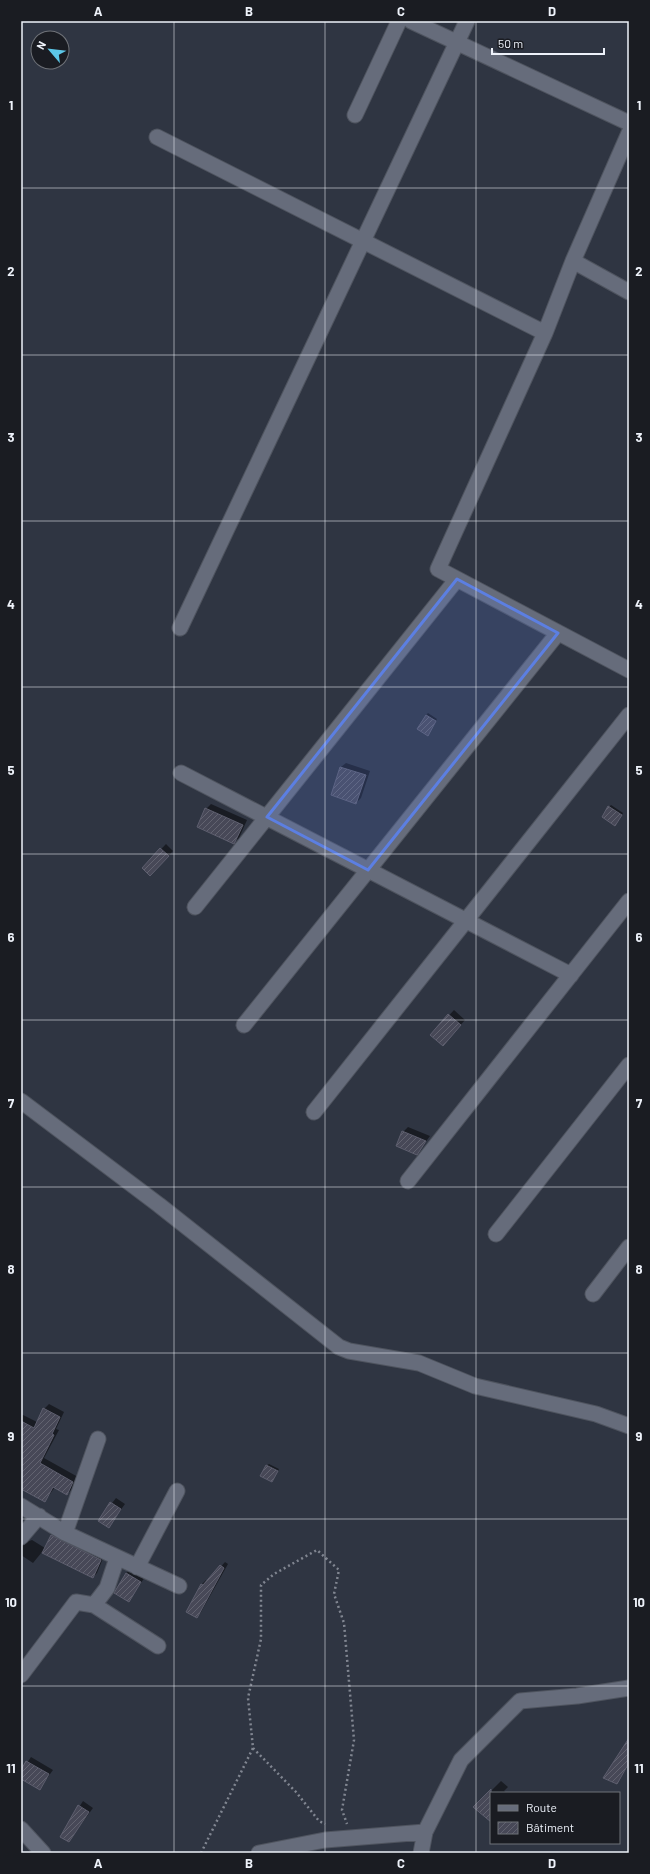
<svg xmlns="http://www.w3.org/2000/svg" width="650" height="1874" font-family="Barlow,sans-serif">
	<defs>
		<pattern id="building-hatch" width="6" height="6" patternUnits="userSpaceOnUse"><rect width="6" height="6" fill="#474857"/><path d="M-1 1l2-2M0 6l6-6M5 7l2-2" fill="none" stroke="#626370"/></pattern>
	</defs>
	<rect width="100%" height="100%" fill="#2f3542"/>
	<!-- shadow -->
	<path fill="#0007" d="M 428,713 L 437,719 L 429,732 L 426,715 Z
		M 346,763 L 370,771 L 361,798 L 356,803 L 341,767 Z
		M 211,804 L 247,820 L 239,838 L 234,842 L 206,809 Z
		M 611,805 L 623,813 L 617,822 L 609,807 Z
		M 166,844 L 173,851 L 150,875 L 143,868 Z
		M 454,1010 L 465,1020 L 447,1040 L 431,1035 Z
		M 408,1127 L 430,1136 L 417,1154 L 403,1132 Z
		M 49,1404 L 64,1412 L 56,1429 L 59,1430 L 44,1458 L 78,1477 L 72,1489 L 67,1494 L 55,1487 L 45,1501 L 21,1488 L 21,1414 L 37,1422 L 44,1409 Z
		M 269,1464 L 279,1469 L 272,1481 L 266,1466 Z
		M 116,1498 L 125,1504 L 109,1526 L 99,1520 Z
		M 55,1532 L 104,1556 L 97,1573 L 93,1577 L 42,1552 L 33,1563 L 21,1555 L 21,1542 L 24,1543 L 32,1540 L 45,1548 Z
		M 225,1562 L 228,1564 L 201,1612 L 197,1617 L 202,1584 L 206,1580 L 208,1581 Z
		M 131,1568 L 145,1577 L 129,1600 L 116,1593 L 126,1573 Z
		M 629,1742 L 629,1765 L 617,1782 Z
		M 31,1757 L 53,1770 L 40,1788 L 21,1778 L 21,1772 Z
		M 501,1781 L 508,1787 L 504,1791 L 507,1793 L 491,1793 L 491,1817 L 475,1807 Z
		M 83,1801 L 93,1808 L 69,1841 L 61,1836 Z"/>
	<!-- building -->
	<path fill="url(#building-hatch)" stroke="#5d5e6e" d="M 426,715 L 436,721 L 428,736 L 417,729 Z
		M 340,767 L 366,775 L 356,804 L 331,795 Z
		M 608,806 L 622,815 L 615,826 L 602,817 Z
		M 205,808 L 243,825 L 234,844 L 197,827 Z
		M 160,848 L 169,856 L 150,876 L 142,868 Z
		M 448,1014 L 461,1025 L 443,1046 L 430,1035 Z
		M 402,1131 L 426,1141 L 417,1155 L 396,1146 Z
		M 43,1408 L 60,1417 L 52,1434 L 54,1435 L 40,1463 L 73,1482 L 67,1495 L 53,1487 L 45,1502 L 21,1489 L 21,1421 L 34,1428 Z
		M 266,1465 L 278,1471 L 272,1482 L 260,1476 Z
		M 110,1502 L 121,1509 L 109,1528 L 98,1521 Z
		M 51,1535 L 101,1560 L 93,1578 L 42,1553 Z
		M 220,1565 L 224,1568 L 197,1618 L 186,1612 L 201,1584 L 203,1585 Z
		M 126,1573 L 141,1582 L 129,1602 L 114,1593 Z
		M 629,1738 L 629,1763 L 617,1784 L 603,1778 Z
		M 26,1761 L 49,1774 L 40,1790 L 21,1779 L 21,1770 Z
		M 491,1789 L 491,1822 L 473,1807 Z
		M 78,1805 L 89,1812 L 69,1842 L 60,1837 Z"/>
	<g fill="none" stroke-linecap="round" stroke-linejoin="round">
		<!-- street casing -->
		<g stroke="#4f545f" stroke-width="17">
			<path id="street" d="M 411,21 L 629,123
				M 355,115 L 399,21
				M 629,133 L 573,261 L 545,333 L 438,569 L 629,670
				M 157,137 L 545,333
				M 573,261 L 629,292
				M 180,628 L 467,21
				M 181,773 L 571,975
				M 195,907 L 457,579
				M 244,1025 L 558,633
				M 21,1101 L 159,1205 L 339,1347 L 349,1351 L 419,1363 L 475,1386 L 596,1414 L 629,1426
				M 314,1112 L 629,715
				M 408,1181 L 629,901
				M 496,1234 L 629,1065
				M 593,1294 L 629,1247
				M 21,1506 L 65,1533 L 179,1586
				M 65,1533 L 98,1439
				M 21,1537 L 39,1516
				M 137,1567 L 177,1491
				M 94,1605 L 158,1646
				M 21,1675 L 76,1602 L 94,1605 L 107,1588 L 117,1558
				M 21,1829 L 43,1853
				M 259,1853 L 325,1840 L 425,1832 L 461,1760 L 520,1701 L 577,1696 L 629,1688
				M 421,1853 L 425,1832"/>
		</g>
		<!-- path -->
		<path stroke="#818691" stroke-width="2.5" stroke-dasharray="2 3" stroke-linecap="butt" d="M 253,1748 L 296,1792 L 319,1821 L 325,1824
			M 201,1853 L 253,1748 L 248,1698 L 261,1639 L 261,1585 L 274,1574 L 317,1550 L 339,1570 L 334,1594 L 344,1623 L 354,1740 L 342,1810 L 347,1824"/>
		<!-- street -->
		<use href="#street" stroke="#666c7b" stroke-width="15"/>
	</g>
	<!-- marked area -->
	<path fill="#5c7fe2" fill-opacity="0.2" stroke="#5c7fe2" stroke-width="3" stroke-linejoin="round" d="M 457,579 L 558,633 L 368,870 L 267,817 Z"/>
	<!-- grid -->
	<path fill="none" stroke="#eef2fa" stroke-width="1" stroke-opacity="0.55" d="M 174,21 L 174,1853M 325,21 L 325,1853M 476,21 L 476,1853M 21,188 L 629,188M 21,355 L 629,355M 21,521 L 629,521M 21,687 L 629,687M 21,854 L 629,854M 21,1020 L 629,1020M 21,1187 L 629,1187M 21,1353 L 629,1353M 21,1519 L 629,1519M 21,1686 L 629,1686"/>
	<!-- border -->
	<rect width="650" height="1874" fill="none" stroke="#1a1c22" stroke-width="44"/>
	<!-- legend -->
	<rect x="490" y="1792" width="130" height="52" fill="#1a1c22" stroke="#6f7278"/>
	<rect x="498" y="1805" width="20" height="6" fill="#666c7b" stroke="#6f7278"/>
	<text x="526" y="1812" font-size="12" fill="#eef2fa">Route</text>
	<rect x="498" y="1822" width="20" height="12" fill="url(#building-hatch)" stroke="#6f7278"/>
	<text x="526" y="1832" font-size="12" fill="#eef2fa">Bâtiment</text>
	<!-- north arrow -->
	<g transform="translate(50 50) rotate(298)"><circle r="19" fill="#1a1c22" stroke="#6f7278"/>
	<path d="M0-3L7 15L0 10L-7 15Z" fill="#5cc7e8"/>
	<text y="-6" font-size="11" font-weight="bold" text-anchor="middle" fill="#eef2fa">N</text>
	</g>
	<!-- scale -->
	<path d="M492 48v6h112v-6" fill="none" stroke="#eef2fa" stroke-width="2"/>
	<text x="498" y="48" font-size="12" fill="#eef2fa" stroke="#1a1c22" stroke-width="3" paint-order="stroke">50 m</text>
	<rect x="22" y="22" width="606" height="1830" fill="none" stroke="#eef2fa" stroke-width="1.5"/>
	<g font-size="13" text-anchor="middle" font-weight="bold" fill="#eef2fa">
		<text x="98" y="16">A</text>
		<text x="249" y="16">B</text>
		<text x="401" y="16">C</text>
		<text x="552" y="16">D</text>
		<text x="11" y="110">1</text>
		<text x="639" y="110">1</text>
		<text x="11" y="276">2</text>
		<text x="639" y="276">2</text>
		<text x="11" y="442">3</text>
		<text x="639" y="442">3</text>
		<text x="11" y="609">4</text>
		<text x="639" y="609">4</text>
		<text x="11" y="775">5</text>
		<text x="639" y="775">5</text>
		<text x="11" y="942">6</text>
		<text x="639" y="942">6</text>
		<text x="11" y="1108">7</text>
		<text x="639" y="1108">7</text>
		<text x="11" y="1274">8</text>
		<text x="639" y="1274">8</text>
		<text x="11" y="1441">9</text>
		<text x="639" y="1441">9</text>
		<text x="11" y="1607">10</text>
		<text x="639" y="1607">10</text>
		<text x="11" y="1773">11</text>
		<text x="639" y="1773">11</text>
		<text x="98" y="1868">A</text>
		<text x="249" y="1868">B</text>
		<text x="401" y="1868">C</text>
		<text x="552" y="1868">D</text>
	</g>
</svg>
